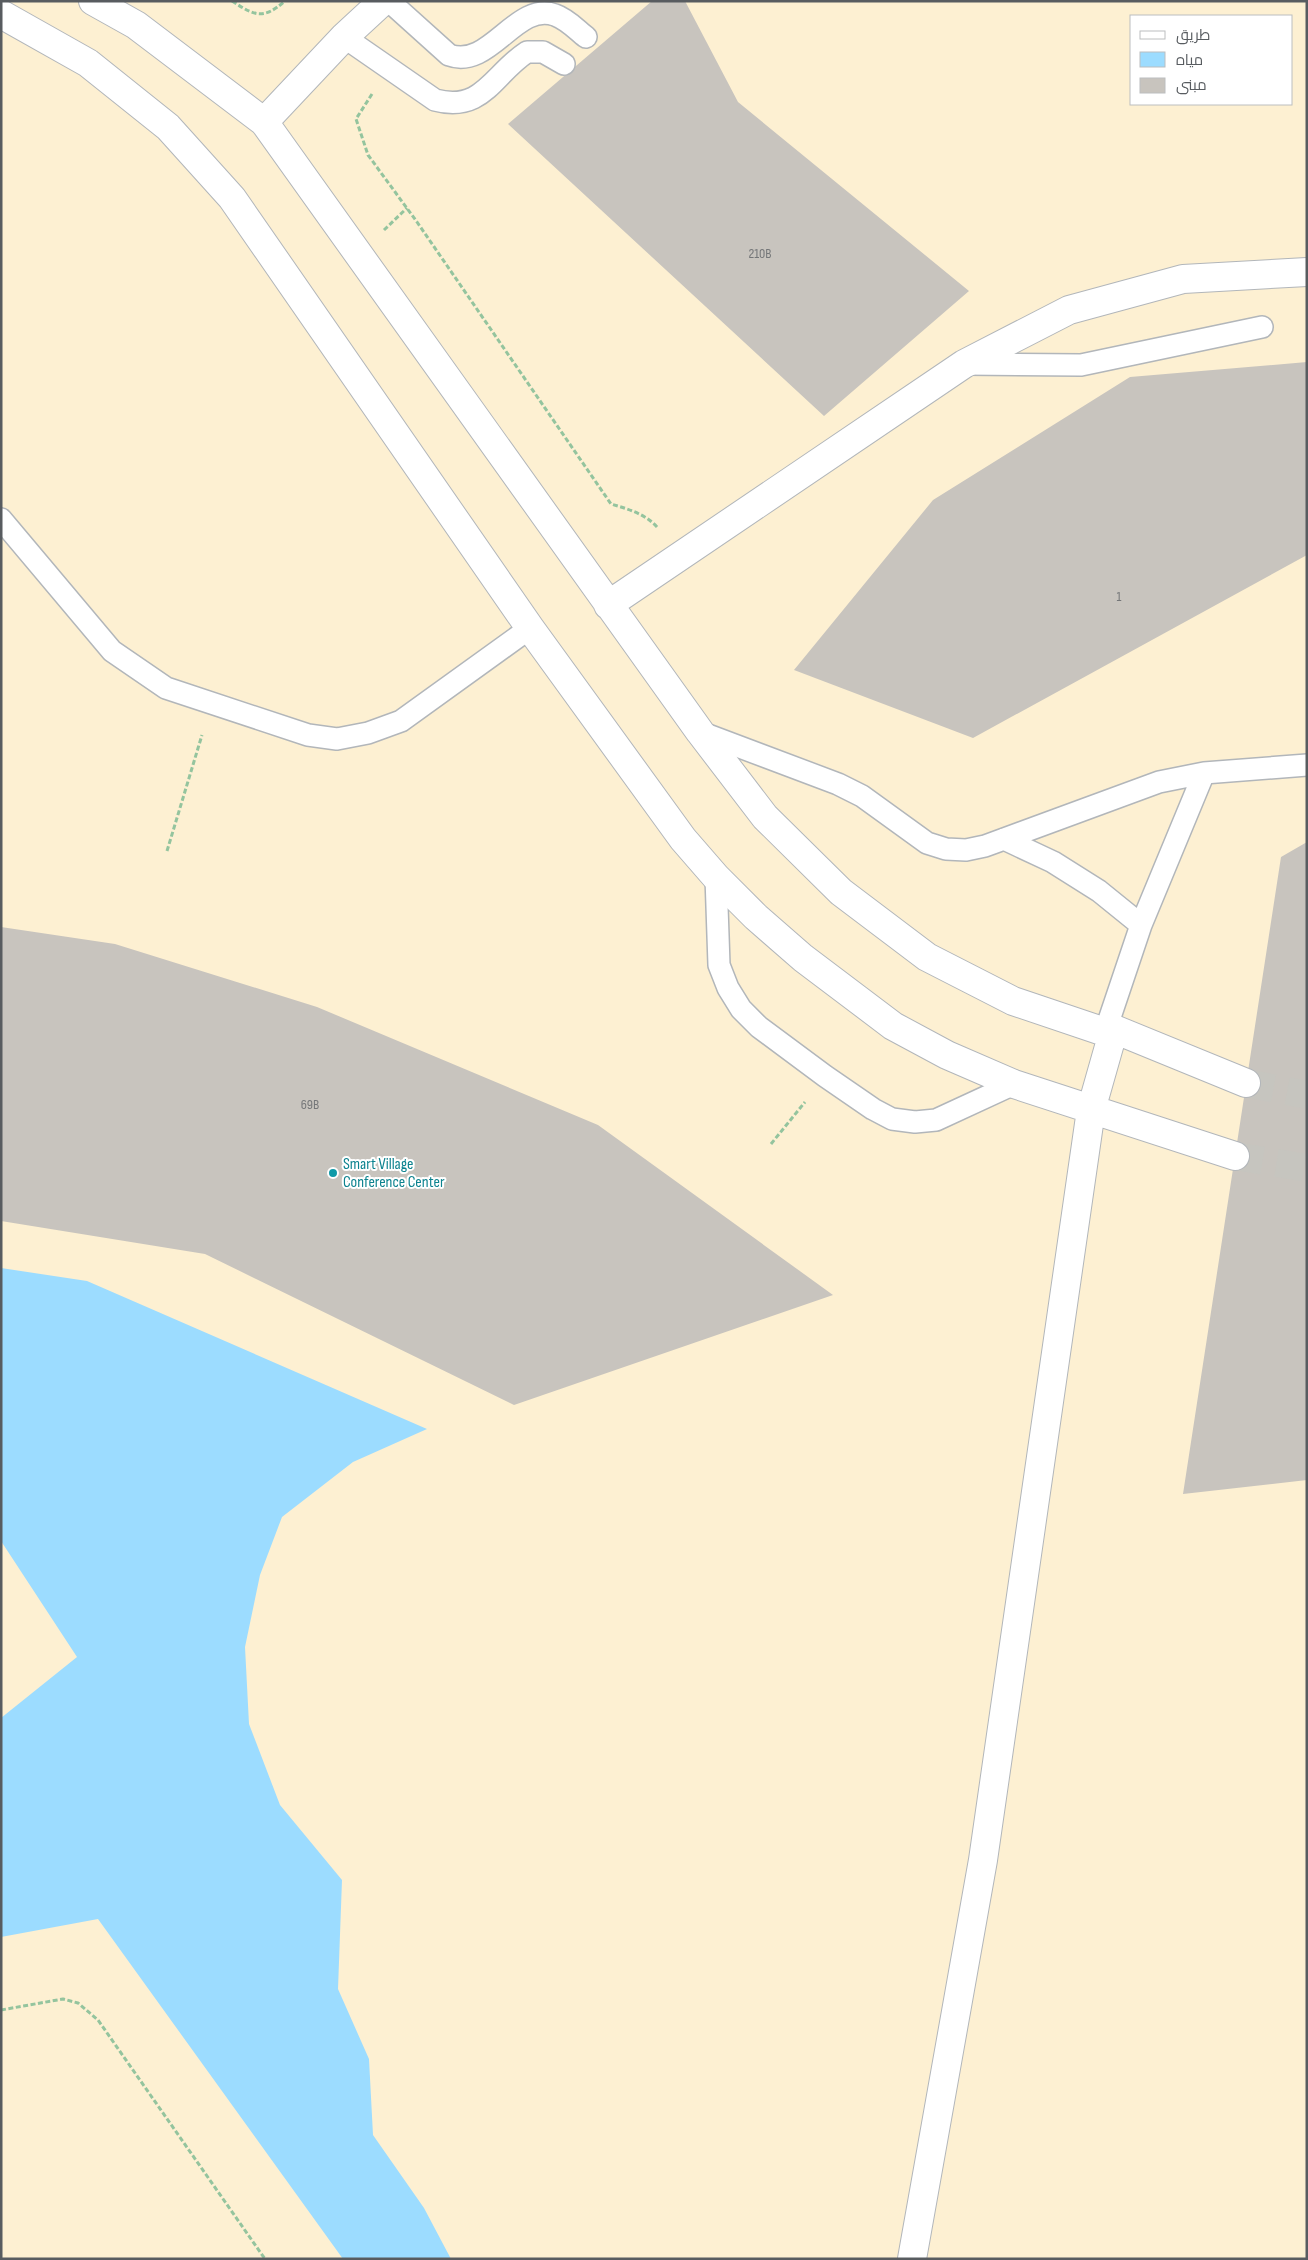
<svg xmlns="http://www.w3.org/2000/svg" width="1308" height="2260" font-family="'Sofia Sans Condensed',Cairo,sans-serif">
	<rect width="100%" height="100%" fill="#ebe8df"/>
	<!-- commercial -->
	<path fill="#fdf0d2" fill-rule="evenodd" d="M 1,1 L 1307,1 L 1307,2259 L 1,2259 ZM 1132,16 L 1292,16 L 1292,104 L 1132,104 Z"/>
	<!-- water -->
	<path fill="#9cdcff" d="M 1,1268 L 87,1281 L 427,1429 L 353,1462 L 282,1517 L 260,1575 L 245,1647 L 249,1724 L 280,1805 L 342,1880 L 338,1989 L 369,2059 L 373,2135 L 424,2208 L 451,2259 L 343,2259 L 98,1919 L 1,1937 L 1,1718 L 77,1657 L 1,1541 Z"/>
	<!-- building -->
	<path fill="#c8c4be" d="M 652,1 L 685,1 L 738,102 L 969,291 L 824,416 L 508,124 Z
		M 1307,362 L 1307,555 L 973,738 L 794,670 L 933,500 L 1130,377 Z
		M 1307,842 L 1307,1480 L 1183,1494 L 1281,857 Z
		M 1,927 L 115,944 L 317,1007 L 598,1125 L 833,1295 L 514,1405 L 205,1254 L 1,1221 Z"/>
	<g fill="none" stroke-linecap="round" stroke-linejoin="round">
		<!-- street-tunnel -->
		<path stroke="#c6c5bf" stroke-width="28" stroke-dasharray="28 14" stroke-linecap="butt" d="M 1246,1083 L 1307,1095
			M 1235,1156 L 1307,1168"/>
		<!-- lane casing -->
		<g stroke="#b2b6ba" stroke-width="24">
			<path id="lane" d="M 389,1 L 449,55 C 490,70 516,1 555,15 C 567,19 577,30 586,37
				M 344,37 L 435,100 C 483,113 493,74 527,52 L 543,52 L 564,64
				M 964,364 L 1081,365 L 1262,327
				M 1,519 L 112,651 L 166,688 L 308,735 L 337,739 L 368,733 L 401,721 L 530,628
				M 700,732 L 838,784 L 862,796 L 927,843 L 946,849 L 966,850 L 985,846 L 1159,782 L 1204,773 L 1307,765
				M 1004,839 L 1053,862 L 1099,891 L 1141,925
				M 716,877 L 719,965 L 728,988 L 741,1009 L 759,1027 L 825,1076 L 873,1109 L 892,1119 L 915,1122 L 936,1120 L 1014,1084
				M 1105,1032 L 1141,925 L 1204,773"/>
		</g>
		<!-- street casing -->
		<g stroke="#b2b6ba" stroke-width="30">
			<path id="street" d="M 93,1 L 136,25 L 264,122 L 700,732 L 765,817 L 841,892 L 927,957 L 1013,1001 L 1105,1032 L 1114,1029 L 1246,1083
				M 1,14 L 88,63 L 168,127 L 232,198 L 530,628 L 683,839 L 716,877 L 756,917 L 803,958 L 893,1026 L 947,1055 L 1014,1084 L 1235,1156
				M 264,122 L 344,37 L 383,1
				M 608,605 L 964,364 L 1069,310 L 1183,279 L 1307,272
				M 912,2259 L 983,1860 L 1091,1110 L 1114,1029"/>
		</g>
		<!-- path -->
		<path stroke="#94c49e" stroke-width="3" stroke-dasharray="5 2.5" stroke-linecap="butt" d="M 232,1 C 255,16 263,20 285,1
			M 372,94 L 356,119 L 368,155 L 417,222 L 611,504 C 628,509 646,514 658,528
			M 384,230 L 407,208
			M 167,851 L 202,735
			M 771,1144 L 805,1102
			M 1,2010 L 63,1999 L 78,2003 L 98,2020 L 265,2259"/>
		<!-- lane -->
		<use href="#lane" stroke="#fff" stroke-width="21"/>
		<!-- street -->
		<use href="#street" stroke="#fff" stroke-width="28"/>
	</g>
	<!-- markers -->
	<circle fill="#0f9aa8" stroke="#fff" stroke-width="2" cx="333" cy="1173" r="5"/>
	<g text-anchor="middle" dominant-baseline="central" stroke-width="4" stroke-linejoin="round" paint-order="stroke">
		<!-- number labels -->
		<g font-size="14" fill="#747678">
			<text x="760" y="253">210B</text>
			<text x="1119" y="596">1</text>
			<text x="310" y="1104">69B</text>
		</g>
		<!-- culture labels -->
		<g font-size="16" fill="#0d838f" stroke="#fff" text-anchor="start">
			<text x="343" y="1164">Smart Village<tspan x="343" dy="18">Conference Center</tspan></text>
		</g>
	</g>
	<!-- border -->
	<rect width="1308" height="2260" fill="none" stroke="#585c60" stroke-width="5"/>
	<!-- legend -->
	<rect x="1130" y="15" width="162" height="90" fill="#ffffff" stroke="#bcbebf"/>
	<rect x="1140" y="31" width="25" height="8" fill="#ffffff" stroke="#bcbebf"/>
	<text x="1176" y="40" font-size="15" fill="#585c60">طريق</text>
	<rect x="1140" y="52" width="25" height="15" fill="#9cdcff" stroke="#bcbebf"/>
	<text x="1176" y="65" font-size="15" fill="#585c60">مياه</text>
	<rect x="1140" y="78" width="25" height="15" fill="#c8c4be" stroke="#bcbebf"/>
	<text x="1176" y="90" font-size="15" fill="#585c60">مبنى</text>
</svg>
